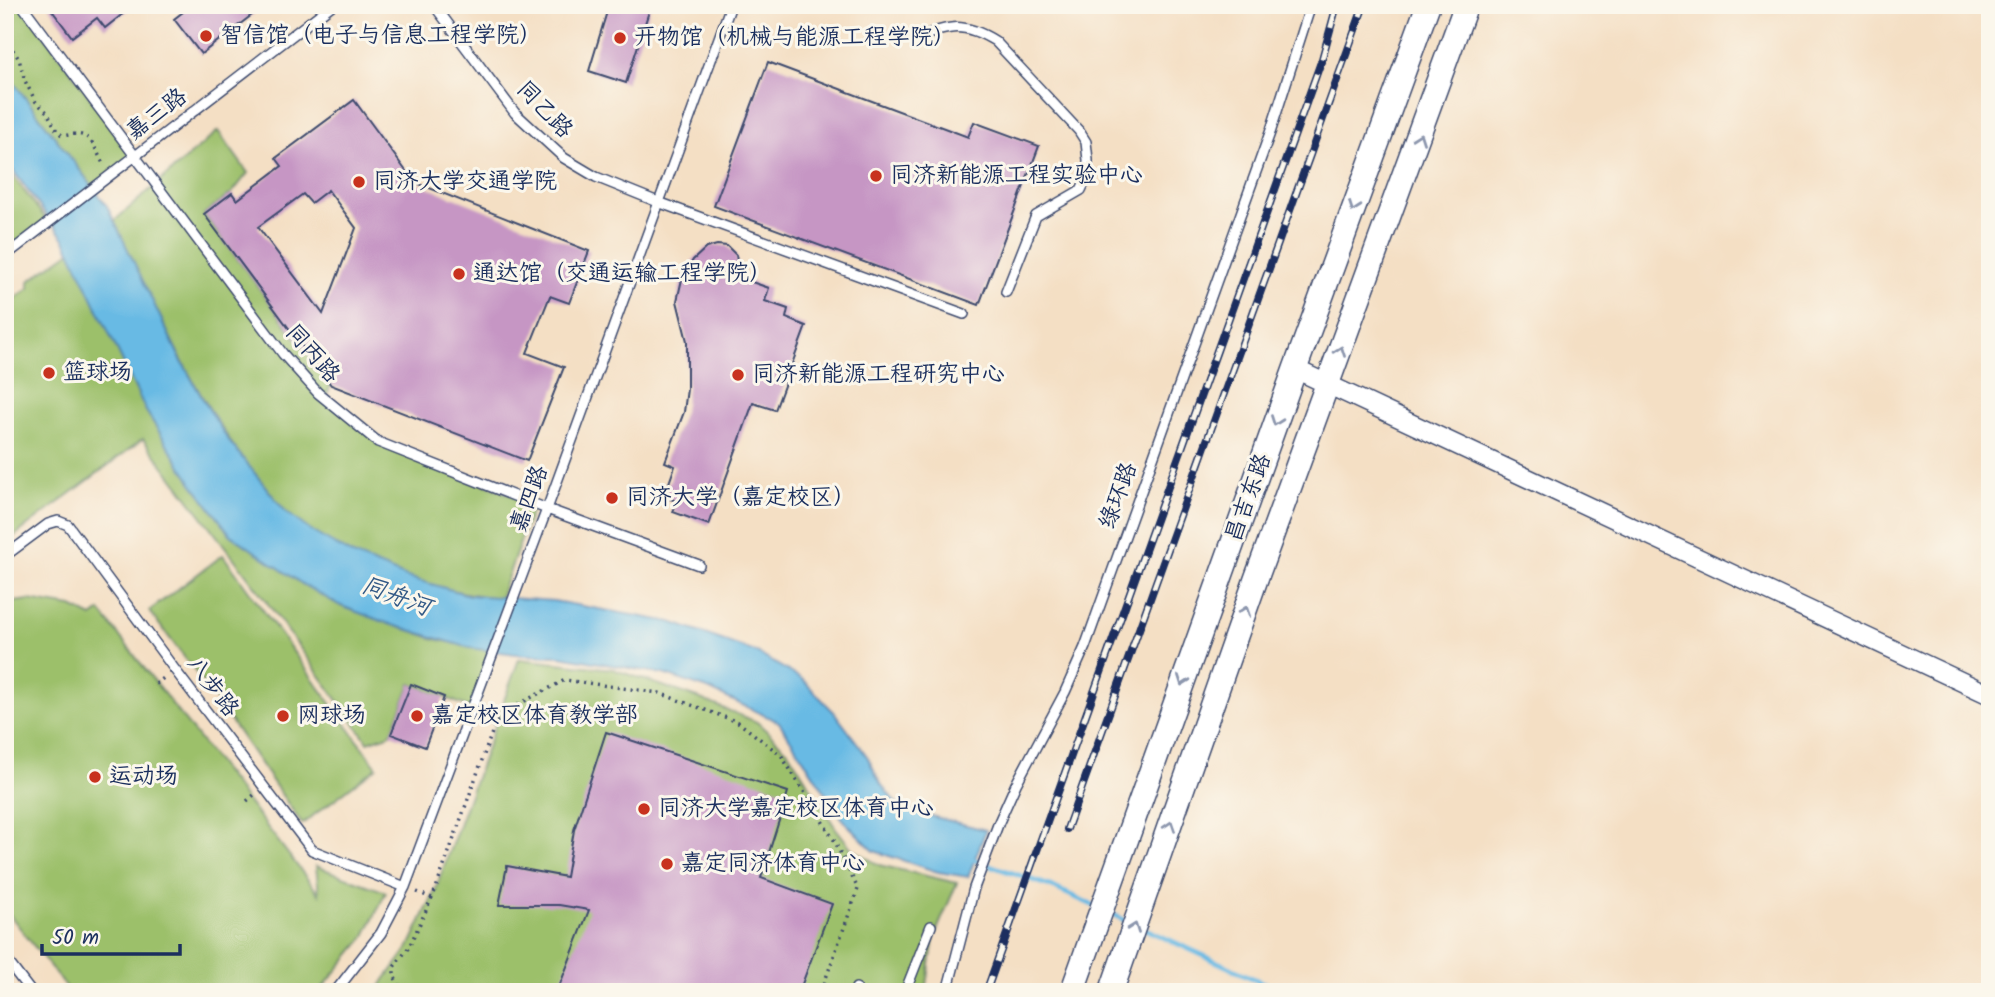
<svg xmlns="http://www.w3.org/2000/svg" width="1995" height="997" font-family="Kalam,'LXGW WenKai TC',sans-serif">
	<rect width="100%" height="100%" fill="#fbf7ec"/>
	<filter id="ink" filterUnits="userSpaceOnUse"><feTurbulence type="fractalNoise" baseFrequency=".0143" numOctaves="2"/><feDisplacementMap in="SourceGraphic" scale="14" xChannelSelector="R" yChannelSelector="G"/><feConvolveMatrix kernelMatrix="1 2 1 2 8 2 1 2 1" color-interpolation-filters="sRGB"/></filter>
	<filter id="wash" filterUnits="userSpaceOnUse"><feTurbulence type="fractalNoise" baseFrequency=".00686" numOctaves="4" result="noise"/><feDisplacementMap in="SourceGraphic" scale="28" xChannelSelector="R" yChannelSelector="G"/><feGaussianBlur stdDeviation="1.57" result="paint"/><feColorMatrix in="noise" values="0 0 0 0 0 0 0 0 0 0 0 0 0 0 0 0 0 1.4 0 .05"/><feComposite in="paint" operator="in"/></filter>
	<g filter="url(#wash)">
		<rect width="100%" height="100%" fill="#f4dfc4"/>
		<!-- green -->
		<path fill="#9cc06a" stroke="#5c7864" stroke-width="2" d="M 5,5 L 22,5 L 134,157 L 93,187 L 5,71 Z
			M 218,131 L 248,173 L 232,193 L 204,214 L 331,385 L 325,399 L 378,442 L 534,504 L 500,598 C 434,592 335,558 286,512 C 272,499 260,482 249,467 C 191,392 155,305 114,221 Z
			M 5,166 L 49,223 L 5,256 Z
			M 71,251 L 146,411 L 192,483 L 231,535 L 302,584 L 341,606 L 435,639 L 493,651 L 471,708 L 411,684 L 391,734 L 368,742 L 258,590 L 143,439 L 5,543 L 5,306 L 29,288 L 29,281 Z
			M 223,555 L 377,767 L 302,824 L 207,687 L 149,611 Z
			M 29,600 L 72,607 L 92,617 L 100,611 L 319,894 L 316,866 L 386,892 L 364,938 L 319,992 L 70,992 L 5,909 L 5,603 Z
			M 519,659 L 613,669 L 698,698 L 757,722 L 788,751 L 835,827 L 852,849 L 879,865 L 957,883 L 934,937 L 926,992 L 376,992 L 409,947 L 435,891 Z"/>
		<!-- water -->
		<path fill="#68bae4" stroke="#4274a1" stroke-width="2" d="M 5,71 L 107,206 L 180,358 L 204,401 L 228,440 L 286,512 L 311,531 L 353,555 L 407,577 L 469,595 L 554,601 L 671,622 L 755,652 L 802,679 L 834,712 L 867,756 L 881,784 L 895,802 L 911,811 L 986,830 L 968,877 L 938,872 L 874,851 L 844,821 L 779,722 L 708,689 L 663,674 L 560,656 L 524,655 L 470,648 L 392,625 L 341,606 L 302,584 L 231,535 L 192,483 L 146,411 L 65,240 L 5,160 Z"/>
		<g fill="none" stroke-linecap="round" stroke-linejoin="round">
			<!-- stream -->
			<path stroke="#68bae4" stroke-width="5" d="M 969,858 L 1050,886 L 1097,907
				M 1106,911 L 1128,922
				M 1141,927 L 1283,992"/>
		</g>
		<g id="blocks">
			<!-- building -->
			<path fill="#c696c4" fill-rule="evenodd" d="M 48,5 L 134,5 L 105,28 L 97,18 L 72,37 Z
				M 192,5 L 265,5 L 201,54 L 174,19 Z
				M 609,5 L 651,5 L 626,83 L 589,71 Z
				M 768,62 L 968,137 L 974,122 L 1039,146 L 979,305 L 714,206 Z
				M 354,100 L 414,182 L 589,251 L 569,303 L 550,296 L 527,353 L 564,367 L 527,461 L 331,385 L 204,214 L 232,193 L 237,200 L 282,166 L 276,158 ZM 328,190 L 356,228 L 323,314 L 258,227 L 303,194 L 311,203 Z
				M 717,245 L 727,246 L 736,255 L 740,278 L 769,288 L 765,301 L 788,309 L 786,318 L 806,326 L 775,410 L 753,403 L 709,525 L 673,512 L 677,501 L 664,497 L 675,466 L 665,462 L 684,412 L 687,389 L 687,341 L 677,301 L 682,279 L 693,260 L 706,248 Z
				M 411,684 L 444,697 L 425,747 L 391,734 Z
				M 606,732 L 788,792 L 761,878 L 832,904 L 799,992 L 557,992 L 589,910 L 559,905 L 499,905 L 507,866 L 566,877 L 574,830 Z"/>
		</g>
	</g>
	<g filter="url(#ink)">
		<use href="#blocks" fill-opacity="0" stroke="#3c496d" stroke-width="2"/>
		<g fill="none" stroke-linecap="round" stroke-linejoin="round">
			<!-- service casing -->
			<g stroke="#3c496d" stroke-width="12">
				<path id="service" d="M 22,5 L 283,354 L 318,393 L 378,442 L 547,509 L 699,565
					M 434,5 L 515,113 L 564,158 L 596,177 L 658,202 L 964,314
					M 917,38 C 950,25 964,22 995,41 L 1079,131 L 1086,142 L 1088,160 L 1088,175 L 1081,190 L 1036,216 L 1006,292
					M 5,256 L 332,5
					M 5,556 L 48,524 L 58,521 L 68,525 L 175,670 L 312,850 L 405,887
					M 5,958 L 31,992
					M 335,992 L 381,933 L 405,887 L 547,509 L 731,5
					M 855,992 L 856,988
					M 905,992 L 931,926
					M 947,992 L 974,888 L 999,822 L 1016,784 L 1065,692 L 1085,647 L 1271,130 L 1311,5"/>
			</g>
			<!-- minor casing -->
			<g stroke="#3c496d" stroke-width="21">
				<path id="minor" d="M 1295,369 L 1990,695"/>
			</g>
			<!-- tertiary casing -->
			<g stroke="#3c496d" stroke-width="26">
				<path id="tertiary" d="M 1072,992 L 1295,369 L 1428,5
					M 1111,992 L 1256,579 L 1466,5"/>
			</g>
			<!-- path -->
			<path stroke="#3c496d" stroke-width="3.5" stroke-dasharray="2 5" stroke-linecap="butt" d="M 5,38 L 19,59 L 25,81 L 36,102 L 47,112 L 57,131 L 63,136 C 92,129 92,144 104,165
				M 5,218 L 14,234
				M 156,684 L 165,677
				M 247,801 L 254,795
				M 417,892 L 432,898
				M 403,992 L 394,976 L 394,967 L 409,947 L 435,891 L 495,724 L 517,705 L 565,680 L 659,693 L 738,722 L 781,755 L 834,840 L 858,889 L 821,992"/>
			<!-- service -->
			<use href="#service" stroke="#fff" stroke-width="9"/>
			<!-- minor -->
			<use href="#minor" stroke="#fff" stroke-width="18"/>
			<!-- tertiary -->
			<use href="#tertiary" stroke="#fff" stroke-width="23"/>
			<!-- rail casing -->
			<g stroke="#1b2f5e" stroke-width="8">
				<path id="rail" d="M 1067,829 L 1364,5
					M 986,992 L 1322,59 L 1337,5"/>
			</g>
			<!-- rail -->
			<use href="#rail" stroke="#fbf7ec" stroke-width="5" stroke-dasharray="16" stroke-linecap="butt"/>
		</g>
		<!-- one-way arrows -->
		<defs><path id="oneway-chevron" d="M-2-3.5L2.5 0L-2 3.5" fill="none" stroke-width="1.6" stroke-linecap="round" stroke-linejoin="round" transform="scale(1.75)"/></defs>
		<g stroke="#8d97ae">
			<use href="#oneway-chevron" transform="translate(1419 138) rotate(-70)"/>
			<use href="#oneway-chevron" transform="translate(1354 207) rotate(110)"/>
			<use href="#oneway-chevron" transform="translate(1340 351) rotate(-70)"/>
			<use href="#oneway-chevron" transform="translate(1276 421) rotate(110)"/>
			<use href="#oneway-chevron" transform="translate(1245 611) rotate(-71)"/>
			<use href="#oneway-chevron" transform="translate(1183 681) rotate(110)"/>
			<use href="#oneway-chevron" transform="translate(1170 826) rotate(-71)"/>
			<use href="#oneway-chevron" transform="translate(1134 928) rotate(-70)"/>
		</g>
	</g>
	<!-- markers -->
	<g fill="#c8321e" stroke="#fbf7ec" stroke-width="2.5">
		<circle cx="206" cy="36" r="7"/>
		<circle cx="620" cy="38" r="7"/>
		<circle cx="876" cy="176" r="7"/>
		<circle cx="359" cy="182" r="7"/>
		<circle cx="459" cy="274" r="7"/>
		<circle cx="49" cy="373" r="7"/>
		<circle cx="738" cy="375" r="7"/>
		<circle cx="612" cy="498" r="7"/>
		<circle cx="283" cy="716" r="7"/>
		<circle cx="417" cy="716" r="7"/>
		<circle cx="95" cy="777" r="7"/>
		<circle cx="644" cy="809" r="7"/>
		<circle cx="667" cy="864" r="7"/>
	</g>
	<g text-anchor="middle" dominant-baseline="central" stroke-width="6" stroke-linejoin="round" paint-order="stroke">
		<!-- poi labels -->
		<g font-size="23" fill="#1b2f5e" stroke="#fbf7ec" text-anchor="start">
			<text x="220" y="36">智信馆（电子与信息工程学院）</text>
			<text x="634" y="38">开物馆（机械与能源工程学院）</text>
			<text x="890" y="176">同济新能源工程实验中心</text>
			<text x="373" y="182">同济大学交通学院</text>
			<text x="473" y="274">通达馆（交通运输工程学院）</text>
			<text x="63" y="373">篮球场</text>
			<text x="752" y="375">同济新能源工程研究中心</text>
			<text x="626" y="498">同济大学（嘉定校区）</text>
			<text x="297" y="716">网球场</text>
			<text x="431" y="716">嘉定校区体育教学部</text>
			<text x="109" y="777">运动场</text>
			<text x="658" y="809">同济大学嘉定校区体育中心</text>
			<text x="681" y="864">嘉定同济体育中心</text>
		</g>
		<!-- street labels -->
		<g font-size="23" fill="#1b2f5e" stroke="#fbf7ec">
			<text transform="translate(544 110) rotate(46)">同乙路</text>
			<text transform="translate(157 115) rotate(-37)">嘉三路</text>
			<text transform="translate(312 354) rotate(49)">同丙路</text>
			<text transform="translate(1119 496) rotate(-70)">绿环路</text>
			<text transform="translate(1249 498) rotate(-70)">昌吉东路</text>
			<text transform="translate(530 499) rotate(-70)">嘉四路</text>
			<text transform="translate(212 687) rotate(53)">八步路</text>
		</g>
		<!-- water labels -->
		<g font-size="24" font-style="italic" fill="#325986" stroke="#fbf7ec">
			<text transform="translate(396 597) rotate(20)">同舟河</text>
		</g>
	</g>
	<!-- margin -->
	<rect width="1995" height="997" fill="none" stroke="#fbf7ec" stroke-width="28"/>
	<!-- scale -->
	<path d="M42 944v10h138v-10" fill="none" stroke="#1b2f5e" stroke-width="3.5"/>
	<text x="52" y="944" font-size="21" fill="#1b2f5e" stroke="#fbf7ec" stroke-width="5" paint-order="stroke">50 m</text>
</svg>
